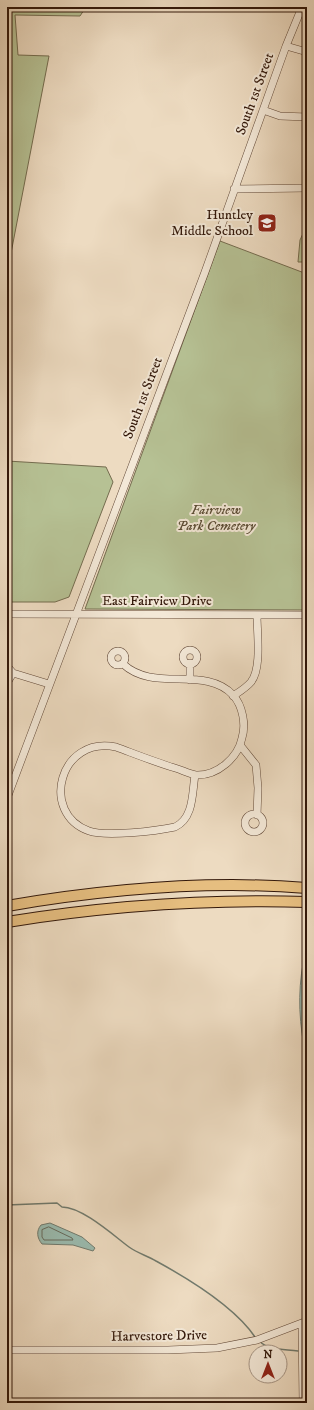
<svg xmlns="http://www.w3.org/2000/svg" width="314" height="1410" font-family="'IM FELL DW Pica',serif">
	<rect width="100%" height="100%" fill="#eddbc1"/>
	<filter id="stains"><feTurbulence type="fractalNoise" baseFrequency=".005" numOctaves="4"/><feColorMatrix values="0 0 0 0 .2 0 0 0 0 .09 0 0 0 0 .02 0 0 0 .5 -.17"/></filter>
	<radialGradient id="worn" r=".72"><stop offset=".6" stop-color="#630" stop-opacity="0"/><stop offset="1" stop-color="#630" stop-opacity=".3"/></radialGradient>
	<!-- green -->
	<path fill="#b6c194" stroke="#746c4f" d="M 7,7 L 86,7 L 80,16 L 15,15 L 18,55 L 49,56 L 7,274 Z
		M 307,225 L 307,262 L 298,262 L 300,240 Z
		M 220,241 L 307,274 L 307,610 L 85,609 Z
		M 7,461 L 106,467 L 113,482 L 69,597 L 55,602 L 7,602 Z"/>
	<!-- water -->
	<path fill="#9abbaf" stroke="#717a6d" d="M 306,950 L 307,950 L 307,1050 L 304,1046 C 298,1013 298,982 306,950 Z
		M 50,1223 L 82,1237 L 95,1248 L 93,1251 L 73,1245 L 42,1244 C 37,1238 36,1231 41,1225 Z"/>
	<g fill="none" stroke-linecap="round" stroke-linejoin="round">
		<!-- shore -->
		<path stroke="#666a5c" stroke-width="1" d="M 307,963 L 303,1009 L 307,1042
			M 49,1227 L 72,1238 L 73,1240 L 44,1240 L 42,1237 L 42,1230 Z"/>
		<!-- stream -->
		<path stroke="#717a6d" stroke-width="1.5" d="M 7,1205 L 57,1203 L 62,1207 C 82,1207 113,1235 129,1247 C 137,1253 148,1256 156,1261 C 189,1279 234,1306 255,1337
			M 259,1341 C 270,1351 284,1349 298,1351
			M 306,1351 L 307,1351"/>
		<!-- minor casing -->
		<g stroke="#624938" stroke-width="8">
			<path id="minor" d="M 286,46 L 307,52
				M 263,110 L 280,116 L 307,117
				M 234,189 L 307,188
				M 7,614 L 307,615
				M183 657a7 7 0 1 1 14 0a7 7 0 1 1-14 0Z
				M111 658a7 7 0 1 1 14 0a7 7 0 1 1-14 0Z
				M 123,664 C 154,693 205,665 233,695 C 243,706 246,725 242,738 C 238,758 217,776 196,775 C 189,774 182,770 175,768 C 155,762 135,754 116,747 C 60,735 39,813 89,831 C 106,837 156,831 175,827 C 194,818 192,793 195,775
				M 7,666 L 13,673
				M 190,680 L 190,663
				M 7,683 L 13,673 L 49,684
				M 233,696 C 239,692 246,688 251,682 C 262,668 257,633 257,615
				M 240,745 L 256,765 L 258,788 L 257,815
				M 7,798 L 205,272 L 286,46 L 302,7
				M245 823a9 9 0 1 1 18 0a9 9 0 1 1-18 0Z
				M 302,1323 L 303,1403
				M 7,1350 L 168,1350 L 217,1348 L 257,1340 L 307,1321"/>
		</g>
		<!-- highway casing -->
		<g stroke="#33180a" stroke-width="12">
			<path id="highway" d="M 7,906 C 106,889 207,880 307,888
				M 7,922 C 107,906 206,899 307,902"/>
		</g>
		<!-- minor -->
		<use href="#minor" stroke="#f3e8d7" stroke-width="7"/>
		<!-- highway -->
		<use href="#highway" stroke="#e6be80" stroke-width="10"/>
	</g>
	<!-- icons -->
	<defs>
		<g id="school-square" transform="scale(1)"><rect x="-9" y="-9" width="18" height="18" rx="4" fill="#8f2418" stroke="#f3e8d7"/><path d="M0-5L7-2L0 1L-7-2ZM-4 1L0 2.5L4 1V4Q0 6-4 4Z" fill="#fff"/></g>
	</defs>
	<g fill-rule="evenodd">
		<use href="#school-square" x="267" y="223"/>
	</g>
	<g text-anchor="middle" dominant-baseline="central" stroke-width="4" stroke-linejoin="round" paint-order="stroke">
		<!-- street labels -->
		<g font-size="14" fill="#33180a" stroke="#f3e8d7">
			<text transform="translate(255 94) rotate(-70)">South 1st Street</text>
			<text transform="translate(143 398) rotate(-69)">South 1st Street</text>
			<text x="157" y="601">East Fairview Drive</text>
			<text transform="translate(159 1336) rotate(-1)">Harvestore Drive</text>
		</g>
		<!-- poi labels -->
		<g font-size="14" fill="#33180a" stroke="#f3e8d7" text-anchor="end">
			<text x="253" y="215">Huntley<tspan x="253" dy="16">Middle School</tspan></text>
		</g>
		<!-- park labels -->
		<g font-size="14" font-style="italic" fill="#5a4b33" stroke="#f3e8d7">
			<text x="216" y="510">Fairview<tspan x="216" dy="16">Park Cemetery</tspan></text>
		</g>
	</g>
	<!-- margin -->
	<rect width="314" height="1410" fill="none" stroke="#eddbc1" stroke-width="24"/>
	<rect x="8" y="8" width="298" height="1394" fill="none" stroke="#33180a" stroke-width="2"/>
	<rect x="12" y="12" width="290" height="1386" fill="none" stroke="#33180a"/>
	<!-- north arrow -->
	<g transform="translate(268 1364)"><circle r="19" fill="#f3e8d7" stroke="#a69585"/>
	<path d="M0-3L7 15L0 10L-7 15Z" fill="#8f2418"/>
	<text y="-6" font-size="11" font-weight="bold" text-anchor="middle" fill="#33180a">N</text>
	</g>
	<rect width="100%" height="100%" filter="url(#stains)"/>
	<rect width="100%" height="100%" fill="url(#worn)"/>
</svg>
